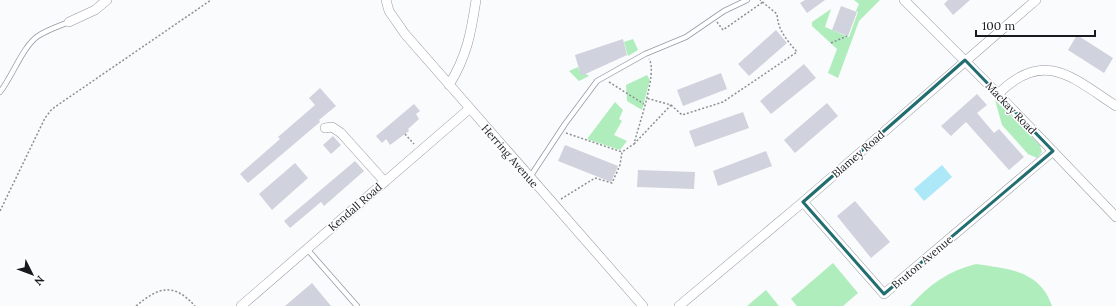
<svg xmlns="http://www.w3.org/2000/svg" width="1116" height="306" font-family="Lora,serif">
	<rect width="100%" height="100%" fill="#fafbfd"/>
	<!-- green -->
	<path fill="#afedbc" d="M 854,0 L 880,0 L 859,21 L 838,78 L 828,73 L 837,49 L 812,26 L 812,22 L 831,9 L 825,27 L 849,37 L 858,12 L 856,11 L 859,4 Z
		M 633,39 L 638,50 L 628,56 L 624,42 Z
		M 578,67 L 580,72 L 585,70 L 586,74 L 589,76 L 579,81 L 569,71 Z
		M 647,75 L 650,80 L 642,110 L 627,101 L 626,85 Z
		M 995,100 L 1040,145 L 1042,152 L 1037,158 L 1028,154 L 1002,125 Z
		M 615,102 L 623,110 L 619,119 L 622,121 L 614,135 L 627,141 L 620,150 L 587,139 Z
		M 833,263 L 858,293 L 843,306 L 797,306 L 791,299 Z
		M 976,264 C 1008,269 1040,270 1052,306 L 910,306 C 929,285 948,271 976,264 Z
		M 766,290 L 779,306 L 747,306 Z"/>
	<!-- water -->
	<path fill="#ace8f7" d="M 942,165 L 952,177 L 924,201 L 914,189 Z"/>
	<!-- building -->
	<path fill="#d0d2dd" d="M 805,0 L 825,0 L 807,13 L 800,3 Z
		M 948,0 L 970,0 L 953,15 L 944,4 Z
		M 841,6 L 857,12 L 848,36 L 832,30 Z
		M 776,30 L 787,43 L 749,76 L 738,64 Z
		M 1077,35 L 1113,58 L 1104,73 L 1068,50 Z
		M 623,39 L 627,55 L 581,76 L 575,55 Z
		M 804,64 L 816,78 L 771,114 L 760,101 Z
		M 721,73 L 727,89 L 683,106 L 677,90 Z
		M 320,88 L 336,106 L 319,120 L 320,122 L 248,183 L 240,174 L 280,139 L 278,137 L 315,105 L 309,98 Z
		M 977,94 L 987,105 L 977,113 L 994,133 L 999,129 L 1024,157 L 1009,170 L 966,122 L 951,136 L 941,126 Z
		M 827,103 L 838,116 L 795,153 L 784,140 Z
		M 414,104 L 420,111 L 416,114 L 419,119 L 408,129 L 409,131 L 390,145 L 386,139 L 382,143 L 376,136 Z
		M 743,112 L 749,128 L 695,147 L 689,131 Z
		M 333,136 L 341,145 L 331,154 L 323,145 Z
		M 565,145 L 618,166 L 611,182 L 558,161 Z
		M 766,151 L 772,166 L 718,186 L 713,171 Z
		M 355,161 L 364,171 L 324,206 L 321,202 L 290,228 L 284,221 Z
		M 295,163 L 308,178 L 272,210 L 259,194 Z
		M 638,170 L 695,172 L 694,189 L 637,187 Z
		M 855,201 L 890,242 L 871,258 L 837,216 Z
		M 312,283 L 331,306 L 285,306 Z"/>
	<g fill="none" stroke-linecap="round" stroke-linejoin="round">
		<!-- lane casing -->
		<g stroke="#9798a3" stroke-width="6">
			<path id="lane" d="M 0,92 C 12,77 23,46 38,36 C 47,30 59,26 69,22
				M 530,177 L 565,124 L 597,81 L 645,54 L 686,37 L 724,11 L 747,0
				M 307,249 L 357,306"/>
		</g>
		<!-- street casing -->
		<g stroke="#9798a3" stroke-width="10">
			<path id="street" d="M 386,0 L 389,11 L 405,34 L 643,306
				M 904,0 L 998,94 L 1116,217
				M 69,22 L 95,10 L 107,0
				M 449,85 C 467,56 471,33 476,0
				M 998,94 C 1044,48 1073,78 1116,106
				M 325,128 L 332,127 L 341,133 L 385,182
				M 803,202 L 884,294 L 1053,151
				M 241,306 L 469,109
				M 679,306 L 803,202 L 1036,0"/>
		</g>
		<!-- path -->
		<path stroke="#8d8e91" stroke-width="1.5" stroke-dasharray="2 2" stroke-linecap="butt" d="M 717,22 L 723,30 L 763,2
			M 831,43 L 847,36
			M 609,82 L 644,104
			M 671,105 L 682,115 L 723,102 L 797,52 C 787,40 778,31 777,14 L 760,0
			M 566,133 L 622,152
			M 405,134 L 414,144
			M 634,144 L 671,105 L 646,98
			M 561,199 L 595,178 L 612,183 L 620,165 L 622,152 L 634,144 C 638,127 658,72 649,59
			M 0,211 L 45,118 L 52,109 L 211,0
			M 136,306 C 159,287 173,282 195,306"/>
		<!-- lane -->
		<use href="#lane" stroke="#fff" stroke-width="4.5"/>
		<!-- street -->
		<use href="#street" stroke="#fff" stroke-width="9"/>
	</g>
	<!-- marked area -->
	<path fill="none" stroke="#216d6f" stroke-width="3" stroke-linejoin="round" d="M 965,60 L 1053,151 L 884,294 L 803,202 Z"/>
	<g text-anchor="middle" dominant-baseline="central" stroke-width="3" stroke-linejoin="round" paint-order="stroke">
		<!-- street labels -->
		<g font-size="11" fill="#191a1e" stroke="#fff">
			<text transform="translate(1011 108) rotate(46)">Mackay Road</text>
			<text transform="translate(858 154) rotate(-41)">Blamey Road</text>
			<text transform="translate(510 156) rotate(49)">Herring Avenue</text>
			<text transform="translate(355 207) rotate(-41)">Kendall Road</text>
			<text transform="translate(922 262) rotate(-40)">Bruton Avenue</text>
		</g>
	</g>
	<!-- north arrow -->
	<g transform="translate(32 274) rotate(132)" stroke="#ffffff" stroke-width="3" paint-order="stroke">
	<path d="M0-3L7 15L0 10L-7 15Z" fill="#191a1e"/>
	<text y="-6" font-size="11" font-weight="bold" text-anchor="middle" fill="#191a1e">N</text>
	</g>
	<!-- scale -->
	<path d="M976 30v6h119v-6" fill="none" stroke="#191a1e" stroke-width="2"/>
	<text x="982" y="30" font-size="12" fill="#191a1e" stroke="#ffffff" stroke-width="3" paint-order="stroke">100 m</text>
</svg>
